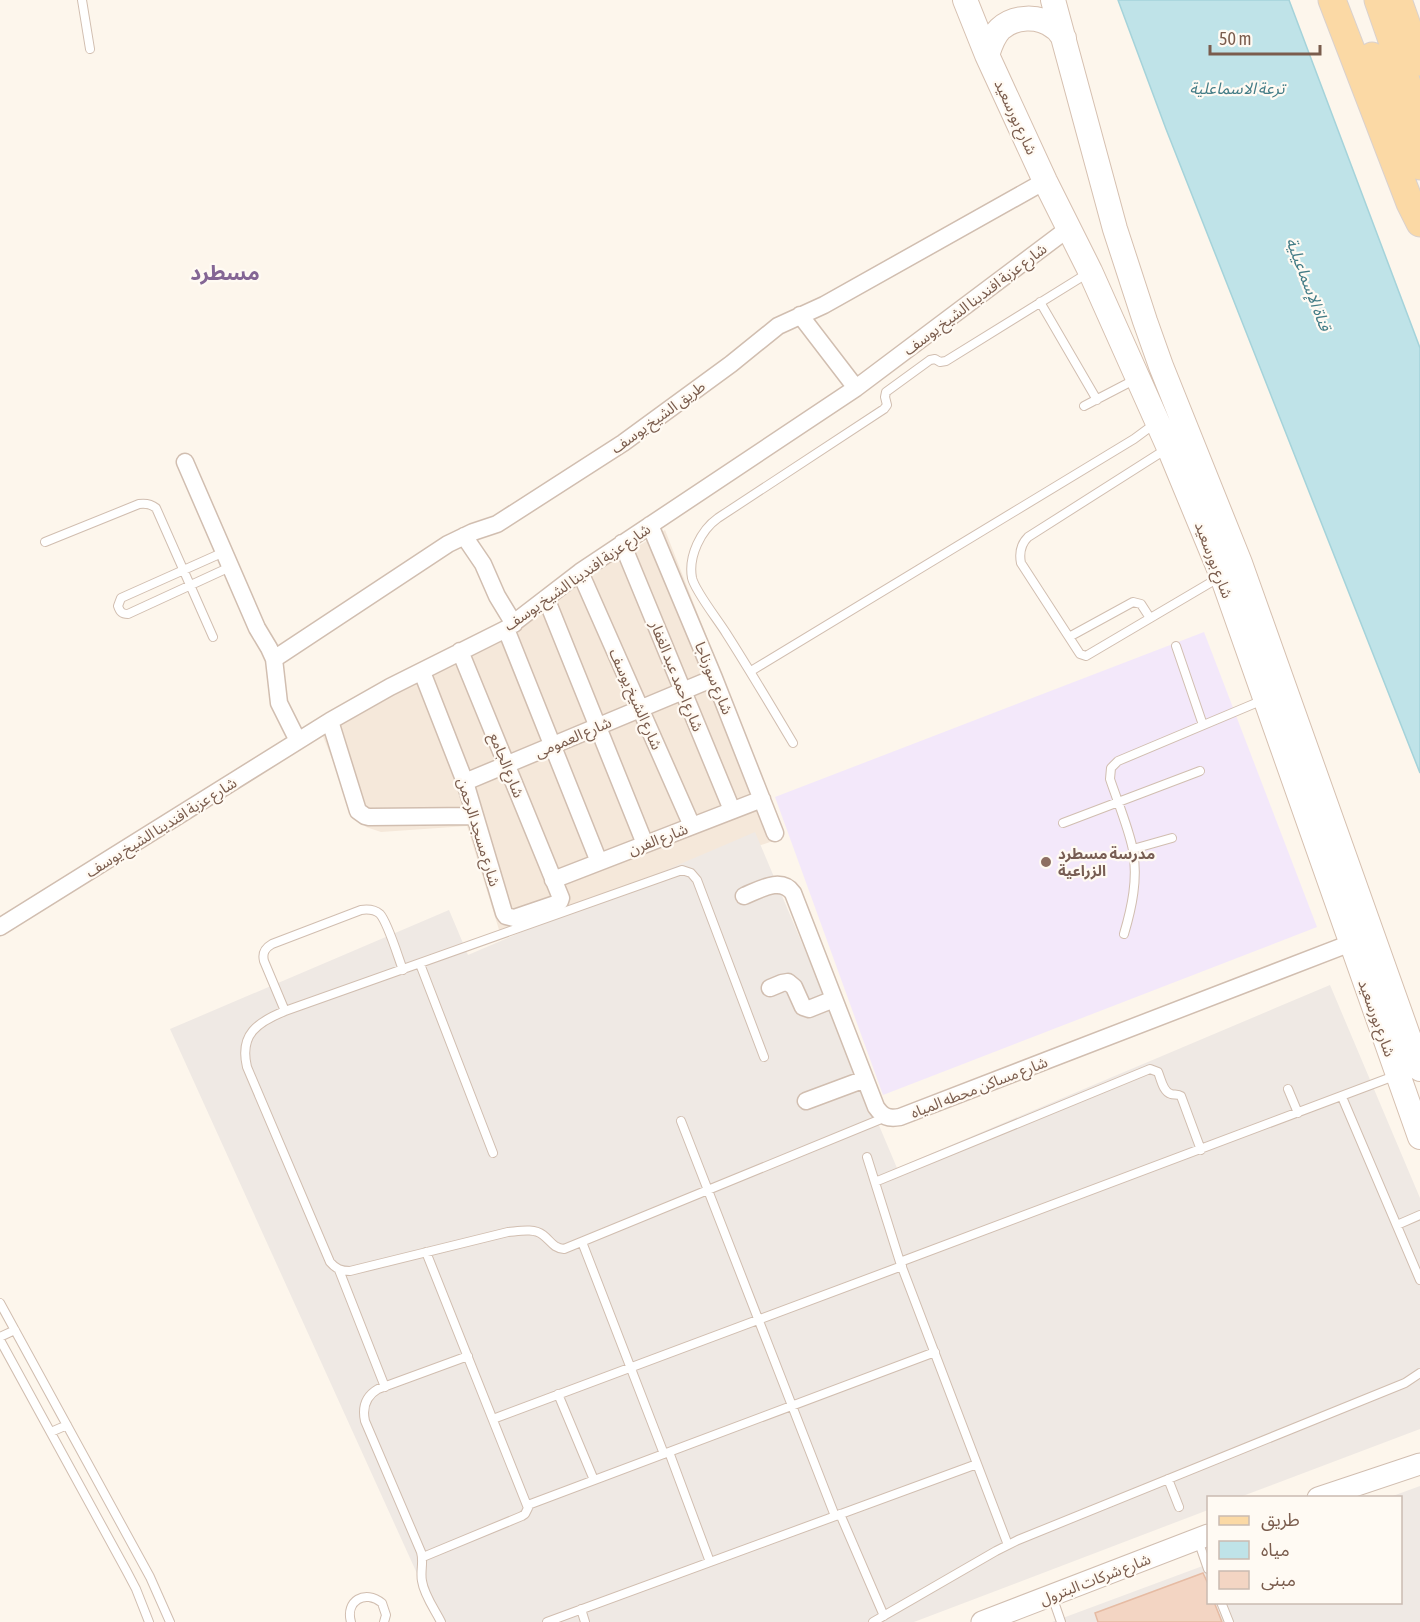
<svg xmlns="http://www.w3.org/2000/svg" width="1420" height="1622" font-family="'Asap Condensed','Noto Sans Arabic',sans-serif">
	<rect width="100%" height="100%" fill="#fdf6ec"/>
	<!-- residential -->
	<path fill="#f5e8da" d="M 665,530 L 765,786 L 782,838 L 500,933 L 467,826 L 381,832 L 366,827 L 356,818 L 322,734 Z"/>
	<!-- industrial -->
	<path fill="#efe9e4" d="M 755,832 L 897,1168 L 1330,985 L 1420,1198 L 1420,1429 L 1240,1497 L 1208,1498 L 1208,1510 L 914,1622 L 439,1622 L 170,1029 L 449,910 L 468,955 Z
		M 1420,1486 L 1420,1622 L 1052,1622 L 1208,1564 L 1208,1602 L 1400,1602 L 1400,1498 L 1390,1497 Z"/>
	<!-- education -->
	<path fill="#f3e8fa" d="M 1204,632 L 1317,927 L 883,1095 L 775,797 Z"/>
	<!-- water -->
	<path fill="#bfe3e8" stroke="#a5d3da" stroke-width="1.5" d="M 1118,0 L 1289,0 L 1420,348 L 1420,773 L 1166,129 Z"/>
	<!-- building -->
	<path fill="#f3d5c3" stroke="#e6bba3" stroke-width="1.5" d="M 1203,1573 L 1209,1586 L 1209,1602 L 1214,1602 L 1222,1622 L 1098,1622 L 1095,1613 Z"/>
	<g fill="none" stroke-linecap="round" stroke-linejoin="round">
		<!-- service casing -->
		<g stroke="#d1beb0" stroke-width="10">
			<path id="service" d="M 82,0 L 90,49
				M 1040,302 L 1097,400
				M 1084,406 L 1136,379
				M 1168,448 L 1028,537 C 1021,544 1019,553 1021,563 L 1078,651 L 1080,654 L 1086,656 L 1220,577
				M 45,542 L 139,504 C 146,503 151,504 156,508 L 213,637
				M 224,552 L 121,598 L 118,606 C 120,612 122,614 128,614 L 230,567
				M 1069,637 L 1133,602 L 1141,604 L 1150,618
				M 1176,646 L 1203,725
				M 751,671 L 1134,439 L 1157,422
				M 793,743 C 771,706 749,669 726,633 C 718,620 695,591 692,578 C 688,556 701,530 718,518 L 884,409 L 887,405 L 885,397 L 886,392 L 930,360 L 935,359 L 940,362 L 946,361 L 1088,273
				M 1063,823 L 1200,771
				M 1133,849 L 1172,838
				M 1124,934 C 1132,907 1138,879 1133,850 C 1129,829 1117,800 1110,779 L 1111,768 L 1118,761 L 1263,700
				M 420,964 L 493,1153
				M 285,1011 L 264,961 C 262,953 265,948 272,944 L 361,910 C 368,909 374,909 380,914 C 388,923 398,957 403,970
				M 764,1057 L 697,880 L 691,873 L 682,870 L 285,1011 C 258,1022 239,1034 247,1067 L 330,1262 C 336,1269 341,1271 350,1271 L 508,1232 C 520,1231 534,1228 543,1235 C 551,1241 553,1248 564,1249 L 886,1117
				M 1288,1089 L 1298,1113
				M 1342,1097 L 1420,1280
				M 681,1121 L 835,1516
				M 867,1157 L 900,1262 L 1008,1545
				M 875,1182 L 1150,1069 L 1158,1072 C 1161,1079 1163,1092 1171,1094 C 1174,1095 1178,1094 1181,1096 L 1201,1150
				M 1397,1225 L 1420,1215
				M 582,1242 L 664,1454
				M 900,1262 L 1397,1075
				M 339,1270 L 385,1387
				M 0,1303 L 150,1577 L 170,1622
				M 0,1337 L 15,1330
				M 0,1340 L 126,1570 L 136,1589 L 149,1622
				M 558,1394 L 594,1480
				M 493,1419 L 902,1266
				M 51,1432 L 67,1425
				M 669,1452 L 710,1562
				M 1168,1479 L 1179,1507
				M 528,1505 L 935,1352
				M 840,1514 L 884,1616
				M 1198,1540 L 1208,1569
				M 423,1557 L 522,1516 L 525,1514 L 528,1508 L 426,1252
				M 1052,1596 L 1061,1622
				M 1221,1602 L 1229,1622
				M 581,1609 L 585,1622
				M 351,1622 C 345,1601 365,1589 382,1603 L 386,1615 L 384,1622
				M 441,1622 C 435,1610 424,1595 422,1581 C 420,1571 424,1562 421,1552 L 365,1421 C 362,1407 366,1396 378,1389 L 468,1356
				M 547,1622 L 977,1464
				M 873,1622 L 996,1551 L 1018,1540 L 1405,1383 L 1420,1373"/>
		</g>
		<!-- minor casing -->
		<g stroke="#d1beb0" stroke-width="19">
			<path id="minor" d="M 800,315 L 856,388
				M 185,462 L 257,628 L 269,648 L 274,659 L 279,703 L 298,741
				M 650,525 L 714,678 L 775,833
				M 464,536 L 483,564 L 497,596 L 514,624
				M 622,543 L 732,810
				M 580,572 L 692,826
				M 546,598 L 645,844
				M 506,629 L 599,862
				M 274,659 L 448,544 L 473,532 L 497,524 L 623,443 L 731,364 L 778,326 L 824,305 L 1045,181
				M 422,672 L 465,782 L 504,913 L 506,916 L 514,918 L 558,903 L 560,901 L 561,898 L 460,651
				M 330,721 L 358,811 L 365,816 L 369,817 L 475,816
				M 465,782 L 714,678
				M 553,880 L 762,799
				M 744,896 C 759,890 781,876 793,893 L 876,1107 C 883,1117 888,1119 900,1117 L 1351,943
				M 0,927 L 330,721 L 390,687 L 506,629 L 580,572 L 856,388 L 1069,228
				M 770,988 L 782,983 L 788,982 L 794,987 L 803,1007 L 809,1009 L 834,999
				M 806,1101 L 865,1079"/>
		</g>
		<!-- tertiary casing -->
		<g stroke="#d1beb0" stroke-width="23">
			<path id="tertiary" d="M 1318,1498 L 1420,1464
				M 982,1622 L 1208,1535"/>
		</g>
		<!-- secondary casing -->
		<g stroke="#d6c0b0" stroke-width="26">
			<path id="secondary" d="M 965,0 L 987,55 L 1045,181 L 1090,271 L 1169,448 L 1222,576 L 1420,1137
				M 1053,0 L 1115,229 L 1145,321 L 1161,366 L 1240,563 L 1420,1069
				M 987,55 C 990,46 993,36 1000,29 C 1014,16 1039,15 1054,27 C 1058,29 1061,34 1064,38"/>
		</g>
		<!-- primary casing -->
		<g stroke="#dad1cd" stroke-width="29">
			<path id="primary" d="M 1332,0 L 1410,203 L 1420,223
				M 1378,0 L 1420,121
				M 1398,0 L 1420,62
				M 1372,56 L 1420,166"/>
		</g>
		<!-- service -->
		<use href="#service" stroke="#fff" stroke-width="8"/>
		<!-- minor -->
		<use href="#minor" stroke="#fff" stroke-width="16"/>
		<!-- tertiary -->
		<use href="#tertiary" stroke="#fff" stroke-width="21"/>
		<!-- secondary -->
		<use href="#secondary" stroke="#fff" stroke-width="24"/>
		<!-- primary -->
		<use href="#primary" stroke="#fbd9a5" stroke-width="27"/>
	</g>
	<!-- markers -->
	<circle fill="#8d6e63" stroke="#fffaf3" stroke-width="2" cx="1046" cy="862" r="6"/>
	<g text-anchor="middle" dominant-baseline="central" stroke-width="4.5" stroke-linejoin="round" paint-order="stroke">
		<!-- street labels -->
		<g font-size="15" fill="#7a5c4d" stroke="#fffaf3">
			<text transform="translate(1016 117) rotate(65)">شارع بورسعيد</text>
			<text transform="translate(975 299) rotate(-37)">شارع عزبة افندينا الشيخ يوسف</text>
			<text transform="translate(658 417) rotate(-36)">طريق الشيخ يوسف</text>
			<text transform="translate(1214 560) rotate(69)">شارع بورسعيد</text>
			<text transform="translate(577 577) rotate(-35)">شارع عزبة افندينا الشيخ يوسف</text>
			<text transform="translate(677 676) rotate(68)">شارع احمد عبد الغفار</text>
			<text transform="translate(714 678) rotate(68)">شارع سورناجا</text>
			<text transform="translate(636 699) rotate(66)">شارع الشيخ يوسف</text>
			<text transform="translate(573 737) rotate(-23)">شارع العمومى</text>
			<text transform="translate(507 765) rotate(68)">شارع الجامع</text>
			<text transform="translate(161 827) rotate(-32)">شارع عزبة افندينا الشيخ يوسف</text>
			<text transform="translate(479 832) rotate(73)">شارع مسجد الرحمن</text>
			<text transform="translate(658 839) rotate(-21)">شارع الفرن</text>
			<text transform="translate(1377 1018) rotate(70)">شارع بورسعيد</text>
			<text transform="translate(979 1087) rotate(-21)">شارع مساكن محطه المياه</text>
			<text transform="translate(1095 1579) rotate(-21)">شارع شركات البترول</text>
		</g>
		<!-- education labels -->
		<g font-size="15" font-weight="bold" fill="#785e54" stroke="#fffaf3" text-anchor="start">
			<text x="1058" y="853">مدرسة مسطرد<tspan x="1058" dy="17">الزراعية</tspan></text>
		</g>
		<!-- water labels -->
		<g font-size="16" font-style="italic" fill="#437c86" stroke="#fffaf3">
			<text x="1237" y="88">ترعة الاسماعلية</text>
			<text transform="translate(1309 284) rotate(69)">قناة الإسماعيلية</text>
		</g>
		<!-- district labels -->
		<g font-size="21" font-weight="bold" fill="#846695" stroke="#fffaf3">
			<text x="225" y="272">مسطرد</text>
		</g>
	</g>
	<!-- legend -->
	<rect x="1207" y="1496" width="195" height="108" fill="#fffaf3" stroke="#cabbb1" stroke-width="1.5"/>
	<rect x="1219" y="1516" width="30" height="9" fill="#fbd9a5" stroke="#cabbb1" stroke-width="1.5"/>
	<text x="1261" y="1526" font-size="18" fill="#7a5c4d">طريق</text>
	<rect x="1219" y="1541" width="30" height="18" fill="#bfe3e8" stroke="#cabbb1" stroke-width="1.5"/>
	<text x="1261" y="1556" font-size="18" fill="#7a5c4d">مياه</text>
	<rect x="1219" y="1571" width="30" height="18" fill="#f3d5c3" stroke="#cabbb1" stroke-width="1.5"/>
	<text x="1261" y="1586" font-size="18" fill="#7a5c4d">مبنى</text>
	<!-- scale -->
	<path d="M1210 45v9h110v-9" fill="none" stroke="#7a5c4d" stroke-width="3"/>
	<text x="1219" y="45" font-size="18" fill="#7a5c4d" stroke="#fffaf3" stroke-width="4.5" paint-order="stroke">50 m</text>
</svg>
